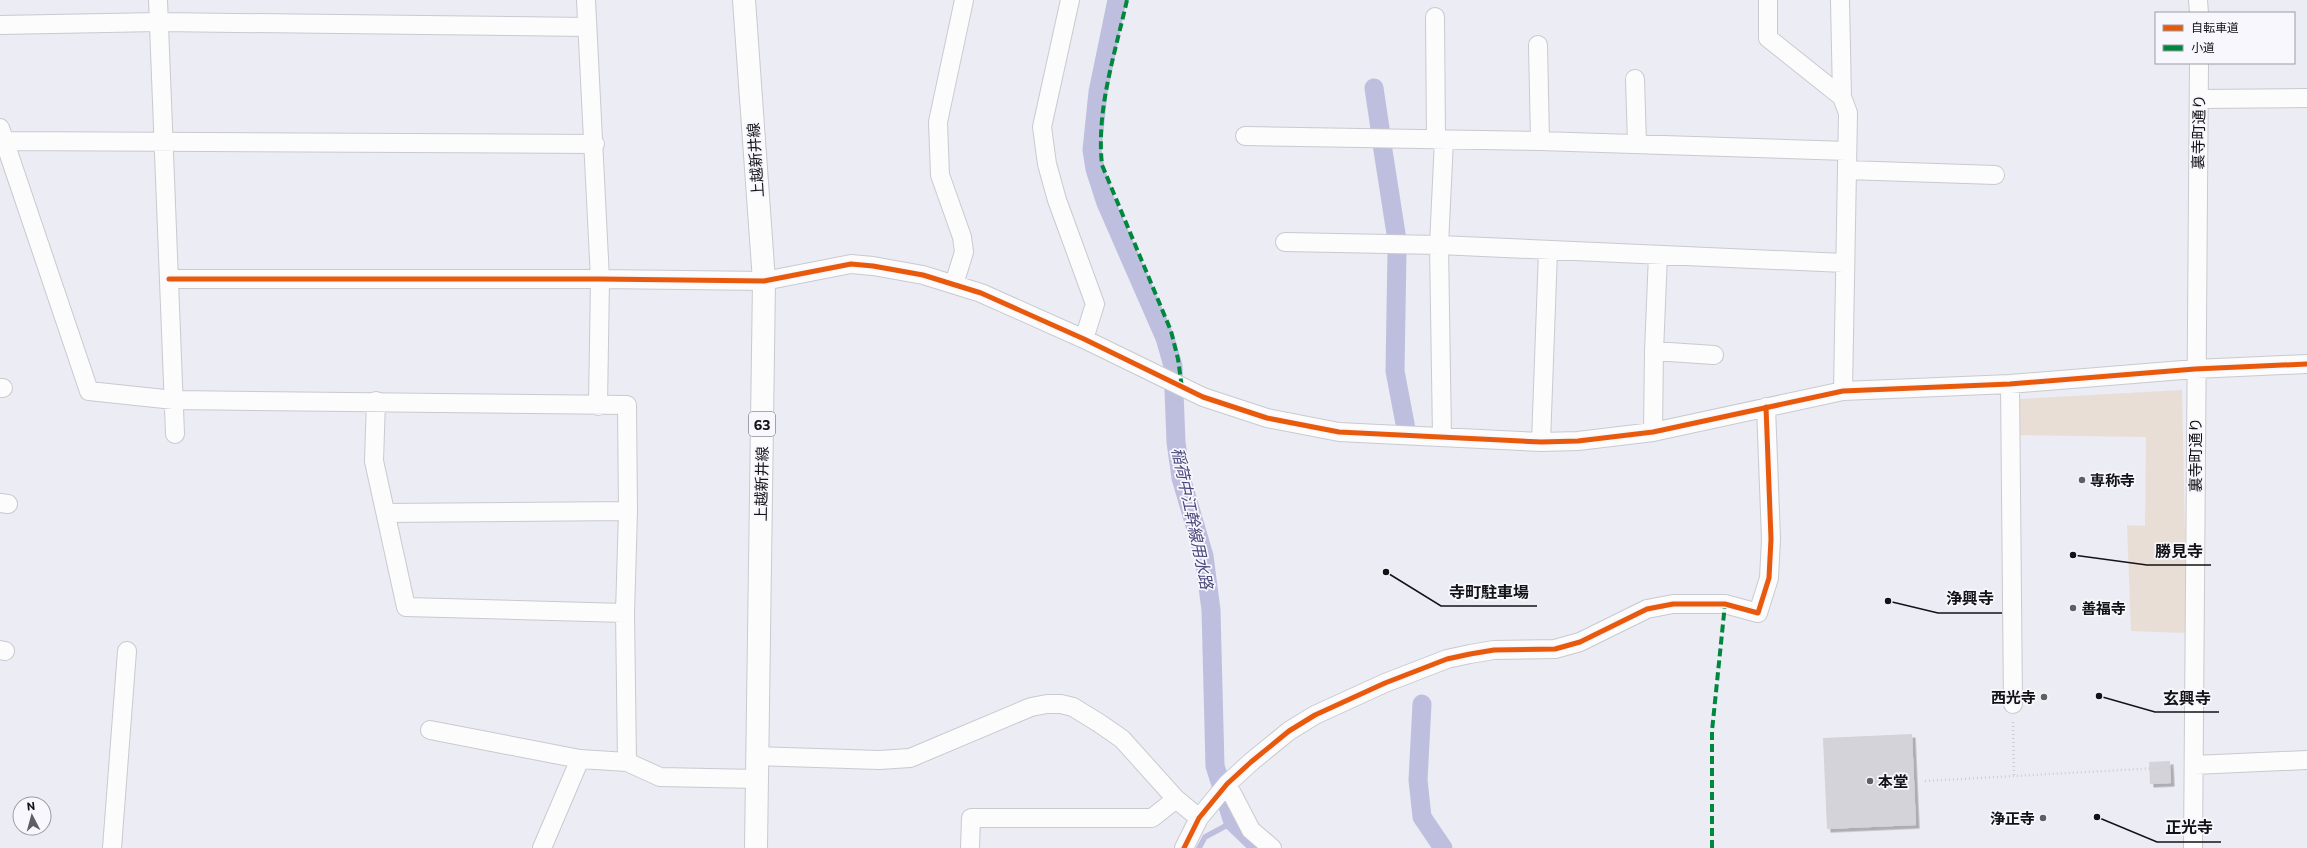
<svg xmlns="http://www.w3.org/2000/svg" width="2307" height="848" font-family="Commissioner,'Noto Sans JP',sans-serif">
	<defs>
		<filter id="shadow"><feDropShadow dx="3.5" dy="3.5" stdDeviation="0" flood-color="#0004"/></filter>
	</defs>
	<rect width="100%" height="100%" fill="#ececf4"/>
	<!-- green -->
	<path fill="#e8ded5" d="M 2182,390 L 2187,633 L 2131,631 L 2127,525 L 2145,526 L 2146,437 L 2019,435 L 2020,399 Z"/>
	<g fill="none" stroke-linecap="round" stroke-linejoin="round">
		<!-- stream -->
		<path stroke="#bebfde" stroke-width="5.5" d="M 1199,848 L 1205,837 L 1233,822"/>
		<!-- canal -->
		<path stroke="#bebfde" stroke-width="19" d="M 1117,0 L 1098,92 L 1092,150 L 1095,169 L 1106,203 L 1165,338 L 1173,366 L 1176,442 L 1181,478 L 1204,556 L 1211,610 L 1215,766 L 1233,822 L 1259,847
			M 1374,88 L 1381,135
			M 1382,144 L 1397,240
			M 1397,252 L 1395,371 L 1406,429
			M 1422,704 L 1418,780 L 1422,817 L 1443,848"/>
	</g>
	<!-- building -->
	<path fill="#d3d3d9" filter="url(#shadow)" d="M 1912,734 L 1916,825 L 1827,829 L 1823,738 Z
		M 2170,761 L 2171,783 L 2150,784 L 2149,762 Z"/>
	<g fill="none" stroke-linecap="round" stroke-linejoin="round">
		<!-- minor casing -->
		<g stroke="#c9c9d0" stroke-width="20">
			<path id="minor" d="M 158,0 L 175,434
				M 586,0 L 600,279 L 598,406
				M 1070,0 L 1042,127 L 1047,164 L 1057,200 L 1095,304 L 1084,339
				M 1768,0 L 1768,38 L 1842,97
				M 1840,0 L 1842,97 L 1848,113 L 1843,391
				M 2198,0 L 2199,13
				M 1435,17 L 1436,140
				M 0,25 L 159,22 L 587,27
				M 1538,45 L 1540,141
				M 1635,79 L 1637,144
				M 2199,99 L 2307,98
				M 0,128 L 89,391 L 174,400 L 627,405 L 628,511 L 625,613 L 627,762 L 660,777 L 757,779
				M 1245,136 L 1540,141 L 1847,151
				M 5,141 L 595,144
				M 1847,170 L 1995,175
				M 1285,242 L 1439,245 L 1844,263
				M 169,279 L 600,279 L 764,281 L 851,264 L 873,266 L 923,275 L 981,293 L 1084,339 L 1203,397 L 1267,418 L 1339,432 L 1541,442 L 1578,441 L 1653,432 L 1843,391 L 2010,384 L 2195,369 L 2307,364
				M 954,284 L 964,252 L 962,237 L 940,175 L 938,122 L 964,0
				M 1654,351 L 1714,355
				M 2010,384 L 2013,704
				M 0,388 L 3,388
				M 376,401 L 374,461 L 406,607 L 625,613
				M 1653,432 L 1654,351 L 1658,255
				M 1442,437 L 1439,245 L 1444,140
				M 1541,442 L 1548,251
				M 0,503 L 8,504
				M 386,513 L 628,511
				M 0,650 L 5,651
				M 430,730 L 580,759 L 627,762
				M 757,756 L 879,760 L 910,758 L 1031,707 L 1047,704 L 1061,704 L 1073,707 L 1099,723 L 1122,739 L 1176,799 L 1199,818
				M 2194,765 L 2307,760
				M 1227,784 L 1251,830 L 1272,848
				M 112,848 L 127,651
				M 542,848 L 580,759
				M 970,848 L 971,818 L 1152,818 L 1176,799
				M 1184,848 L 1199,818 L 1227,784 L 1251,762 L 1289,731 L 1315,715 L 1385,683 L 1447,659 L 1470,654 L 1494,650 L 1555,649 L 1580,642 L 1647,609 L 1673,604 L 1725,604 L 1758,613 L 1769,578 L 1771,539 L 1766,407
				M 2193,848 L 2199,63"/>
		</g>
		<!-- major casing -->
		<g stroke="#c9c9d0" stroke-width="24">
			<path id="major" d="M 744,0 L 764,281 L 756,848"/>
		</g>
		<!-- path -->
		<path stroke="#ceced0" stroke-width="2.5" stroke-dasharray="1 3" stroke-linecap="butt" d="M 2013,722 L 2014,777
			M 1925,781 L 2176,767"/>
		<!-- minor -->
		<use href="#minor" stroke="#fcfcfd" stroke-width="18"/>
		<!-- major -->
		<use href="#major" stroke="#fcfcfd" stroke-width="22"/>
		<!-- quiet -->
		<path stroke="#00873e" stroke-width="4" stroke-dasharray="8 4" stroke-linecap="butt" d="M 1127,0 C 1115,54 1096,109 1102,165 L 1171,331 L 1178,359 L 1182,388
			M 1712,848 L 1712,731 L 1725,604"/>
		<!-- cycleway casing -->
		<g stroke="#f7f7fd" stroke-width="8">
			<path id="cycleway" d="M 169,279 L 600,279 L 764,281 L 851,264 L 873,266 L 923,275 L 981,293 L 1084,339 L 1203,397 L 1267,418 L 1339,432 L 1541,442 L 1578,441 L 1653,432 L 1843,391 L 2010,384 L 2195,369 L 2307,364
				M 1184,848 L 1199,818 L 1227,784 L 1251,762 L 1289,731 L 1315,715 L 1385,683 L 1447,659 L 1470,654 L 1494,650 L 1555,649 L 1580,642 L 1647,609 L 1673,604 L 1725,604 L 1758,613 L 1769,578 L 1771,539 L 1766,407"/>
		</g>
		<!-- cycleway -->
		<use href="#cycleway" stroke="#e8590c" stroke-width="5"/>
	</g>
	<!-- markers -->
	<g fill="#5e5e64" stroke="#f7f7fd" stroke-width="1.5">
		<circle cx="2082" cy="480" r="4"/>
		<circle cx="2073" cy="608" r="4"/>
		<circle cx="2044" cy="697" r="4"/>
		<circle cx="1870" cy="781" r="4"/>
		<circle cx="2043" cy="818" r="4"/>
	</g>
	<g text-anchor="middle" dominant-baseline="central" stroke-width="3.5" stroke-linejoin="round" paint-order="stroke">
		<!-- shield labels -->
		<rect fill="#f7f7fd" stroke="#57575c" stroke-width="1" x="749" y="412" width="26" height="24" rx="3"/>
		<g font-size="14" font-weight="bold" fill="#121217">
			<text x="762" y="424">63</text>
		</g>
		<!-- street labels -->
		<g font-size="15" fill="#121217" stroke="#f7f7fd">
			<text transform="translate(2198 132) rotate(-89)">裏寺町通り</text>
			<text transform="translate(755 160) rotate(-94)">上越新井線</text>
			<text transform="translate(2195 455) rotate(-90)">裏寺町通り</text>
			<text transform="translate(761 484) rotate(-89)">上越新井線</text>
		</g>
		<!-- poi labels -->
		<g font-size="15" font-weight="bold" fill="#121217" stroke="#f7f7fd" text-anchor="start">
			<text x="2090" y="480">専称寺</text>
			<text x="2081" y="608">善福寺</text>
			<text x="2036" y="697" text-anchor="end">西光寺</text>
			<text x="1878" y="781">本堂</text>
			<text x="2035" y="818" text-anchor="end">浄正寺</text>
		</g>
		<!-- water labels -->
		<g font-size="16" font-style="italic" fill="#48477c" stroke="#f7f7fd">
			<text transform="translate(1193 518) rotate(78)">稲荷中江幹線用水路</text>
		</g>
	</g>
	<!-- callouts -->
	<path fill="none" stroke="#121217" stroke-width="1.5" d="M2073 555L2147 565H2211M1386 572L1441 606H1537M1888 601L1938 613H2002M2099 696L2155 712H2219M2097 817L2157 842H2221"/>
	<g fill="#121217" stroke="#f7f7fd" stroke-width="1.5">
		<circle cx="2073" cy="555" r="4"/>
		<circle cx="1386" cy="572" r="4"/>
		<circle cx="1888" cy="601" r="4"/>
		<circle cx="2099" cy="696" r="4"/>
		<circle cx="2097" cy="817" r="4"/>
	</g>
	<g font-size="16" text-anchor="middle" font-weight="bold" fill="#121217" stroke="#f7f7fd" stroke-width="3.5" stroke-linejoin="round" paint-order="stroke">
		<text x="2179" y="557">勝見寺</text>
		<text x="1489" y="598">寺町駐車場</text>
		<text x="1970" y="604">浄興寺</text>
		<text x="2187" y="704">玄興寺</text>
		<text x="2189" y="833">正光寺</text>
	</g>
	<!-- legend -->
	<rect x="2155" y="12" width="140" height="52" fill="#f7f7fd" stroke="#9b9ba1"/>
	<rect x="2163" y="25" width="20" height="6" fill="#e8590c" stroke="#9b9ba1"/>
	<text x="2191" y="32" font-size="12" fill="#121217">自転車道</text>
	<rect x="2163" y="45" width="20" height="6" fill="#00873e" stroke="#9b9ba1"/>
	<text x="2191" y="52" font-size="12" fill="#121217">小道</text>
	<!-- north arrow -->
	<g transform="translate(32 816) rotate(354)"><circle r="19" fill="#f7f7fd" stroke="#9b9ba1"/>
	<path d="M0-3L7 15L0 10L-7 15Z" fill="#5e5e64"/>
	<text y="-6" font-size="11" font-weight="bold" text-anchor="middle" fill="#121217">N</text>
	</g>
</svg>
